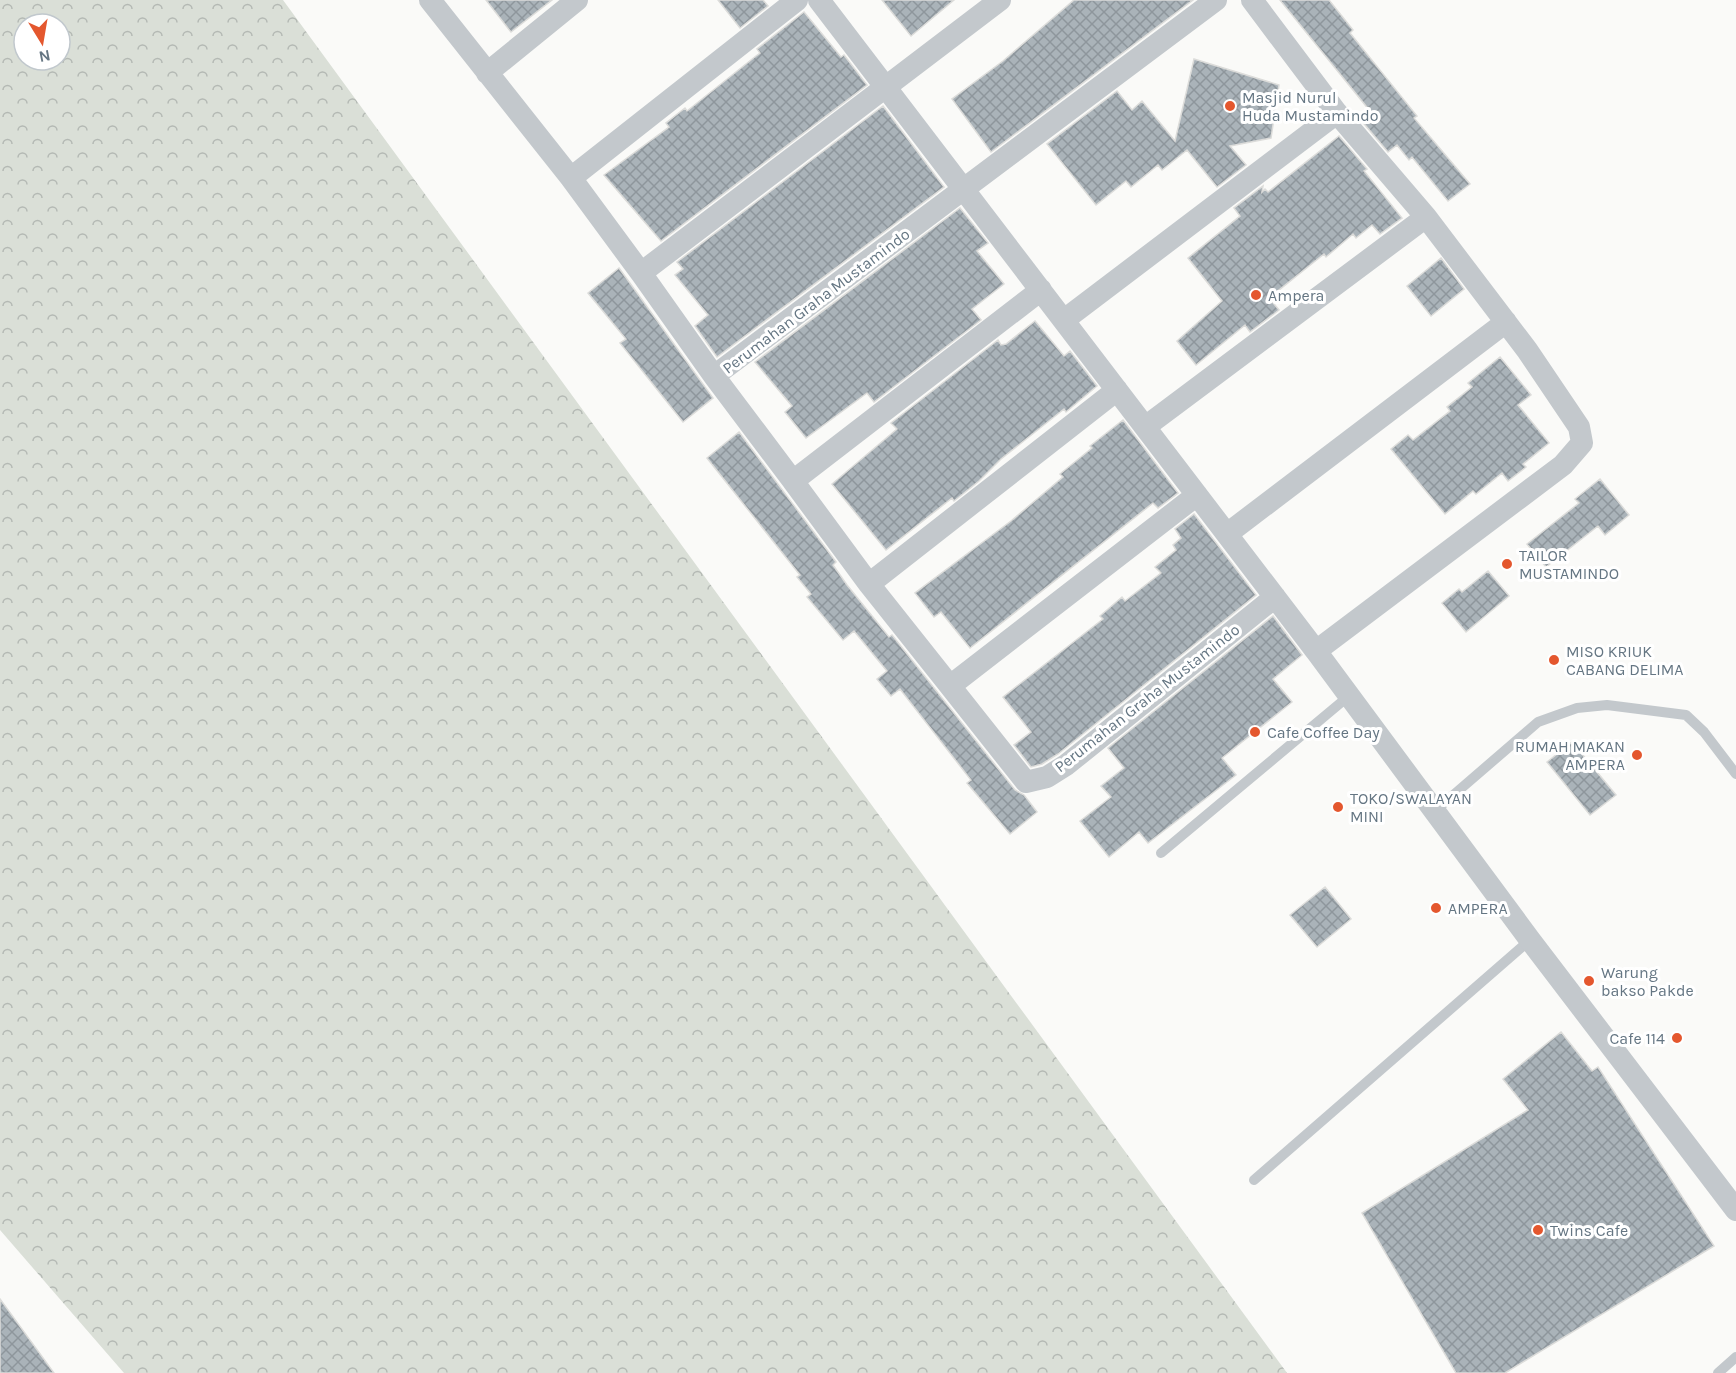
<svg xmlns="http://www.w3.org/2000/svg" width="1736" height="1373" font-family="Karla,sans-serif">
	<defs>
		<pattern id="forest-crowns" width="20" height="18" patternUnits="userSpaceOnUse" patternTransform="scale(1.5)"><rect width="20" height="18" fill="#dadfd7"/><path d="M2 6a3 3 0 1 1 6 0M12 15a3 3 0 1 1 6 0" fill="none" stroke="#b4b9b4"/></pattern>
		<pattern id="building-cross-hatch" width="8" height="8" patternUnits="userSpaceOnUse" patternTransform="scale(1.5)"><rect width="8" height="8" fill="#aab3b9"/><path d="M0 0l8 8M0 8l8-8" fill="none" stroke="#8e969c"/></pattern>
	</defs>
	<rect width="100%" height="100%" fill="#fafaf8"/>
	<!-- forest -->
	<path fill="url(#forest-crowns)" fill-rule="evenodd" d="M 0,0 L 283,0 L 1287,1373 L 124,1373 L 0,1230 ZM 24,24 L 60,24 L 60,60 L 24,60 Z"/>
	<!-- building -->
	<path fill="url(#building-cross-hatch)" stroke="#dcdcda" stroke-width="1.5" d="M 486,0 L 552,0 L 511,32 Z
		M 718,0 L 763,0 L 768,6 L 740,28 Z
		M 882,0 L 954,0 L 911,36 Z
		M 1074,0 L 1193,0 L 991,152 L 952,99 L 1003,61 Z
		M 1280,0 L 1329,0 L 1353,30 L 1350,33 L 1417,116 L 1414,118 L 1470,184 L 1448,201 L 1412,157 L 1409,160 L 1397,145 L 1388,152 L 1360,119 L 1370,111 Z
		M 804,12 L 841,57 L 844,55 L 867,85 L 661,241 L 604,175 L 669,127 L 666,123 L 685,108 L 687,111 L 756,56 L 760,53 L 757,49 Z
		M 1194,59 L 1279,85 L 1271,138 L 1230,146 L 1246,165 L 1217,187 L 1187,150 L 1162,170 L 1158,165 L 1131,187 L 1126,181 L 1096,205 L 1047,144 L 1117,91 L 1132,110 L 1142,101 L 1175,141 Z
		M 883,106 L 944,187 L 717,357 L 695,326 L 708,315 L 675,275 L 683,269 L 677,262 Z
		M 1339,136 L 1367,169 L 1364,171 L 1402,218 L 1380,234 L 1372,225 L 1356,238 L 1353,234 L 1326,257 L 1324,254 L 1269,298 L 1279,310 L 1250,332 L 1245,325 L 1196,365 L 1177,341 L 1222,301 L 1188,258 L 1240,216 L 1234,208 L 1263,186 L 1262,192 L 1265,189 L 1268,192 Z
		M 960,208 L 988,243 L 977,251 L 1004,284 L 972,309 L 981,320 L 874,402 L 867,393 L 806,438 L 785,412 L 792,406 L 755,362 Z
		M 1441,258 L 1464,289 L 1431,316 L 1407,286 Z
		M 619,268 L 713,398 L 683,422 L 620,343 L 626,339 L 588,293 Z
		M 1035,321 L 1064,356 L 1070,351 L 1097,386 L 1066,412 L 1064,409 L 1001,459 L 979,481 L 954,501 L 952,498 L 886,550 L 832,484 L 897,429 L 891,423 L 998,340 L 1001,345 L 1006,344 Z
		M 1500,357 L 1531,395 L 1518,405 L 1549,443 L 1523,464 L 1526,467 L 1508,481 L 1502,473 L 1476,494 L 1473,491 L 1445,514 L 1391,449 L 1408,435 L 1413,440 L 1450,411 L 1447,407 L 1472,387 L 1468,383 Z
		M 1123,420 L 1178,493 L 1158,508 L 1153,503 L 970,648 L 941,612 L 934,617 L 915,593 L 1011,521 L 1063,477 L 1060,474 L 1092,448 L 1090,446 Z
		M 739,432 L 836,562 L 833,565 L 847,585 L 889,637 L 892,635 L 1015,790 L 1024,795 L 1037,812 L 1010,834 L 967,783 L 971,780 L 900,689 L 891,696 L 877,679 L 887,671 L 854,631 L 843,640 L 807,597 L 811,594 L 797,577 L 800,575 L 707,458 Z
		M 1600,479 L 1629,515 L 1605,535 L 1598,526 L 1546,567 L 1527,544 L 1579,503 L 1575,499 Z
		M 1194,514 L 1256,595 L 1058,754 L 1042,764 L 1031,767 L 1014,745 L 1031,732 L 1003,697 L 1103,619 L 1100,616 L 1122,597 L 1125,601 L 1161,573 L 1155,567 L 1176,550 L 1173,545 L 1181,538 L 1175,529 Z
		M 1488,571 L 1509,596 L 1466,632 L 1442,603 L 1459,589 L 1462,592 Z
		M 1273,616 L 1302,655 L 1273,679 L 1292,702 L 1222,758 L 1236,775 L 1148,843 L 1139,832 L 1109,857 L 1080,821 L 1111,797 L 1101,786 L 1124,768 L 1108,748 Z
		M 1572,742 L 1616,795 L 1590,815 L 1547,762 Z
		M 1325,887 L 1351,919 L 1317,947 L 1290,915 Z
		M 1561,1032 L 1592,1071 L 1598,1067 L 1714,1246 L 1505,1373 L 1456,1373 L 1362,1213 L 1528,1110 L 1503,1079 Z
		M 0,1299 L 54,1373 L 0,1373 Z"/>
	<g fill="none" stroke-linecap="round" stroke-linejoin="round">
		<!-- lane -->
		<path stroke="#c3c8cc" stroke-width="10" d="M 1436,810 L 1538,722 L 1577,708 L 1607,705 L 1686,715 L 1704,732 L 1736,774
			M 1161,853 L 1350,695
			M 1254,1180 L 1530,940
			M 1718,1373 L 1736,1357"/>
		<!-- street -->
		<path stroke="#c3c8cc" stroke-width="22" d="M 430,0 L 571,178 L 797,0
			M 819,0 L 1316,651 L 1563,465 L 1582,443 L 1579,427 L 1527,350 L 1426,217
			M 487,73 L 577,0
			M 571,178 L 641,273 L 1000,0
			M 641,273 L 714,376
			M 1041,290 L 793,481 L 714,376 L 1216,0
			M 1064,320 L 1337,113
			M 1145,427 L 1426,217 L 1337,113 L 1252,0
			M 793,481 L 869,584 L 1117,390
			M 1227,534 L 1506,322
			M 869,584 L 950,686 L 1197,495
			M 1316,651 L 1530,940 L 1736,1210
			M 950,686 L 1026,782 L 1047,777 L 1066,765 L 1275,597"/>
	</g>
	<!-- markers -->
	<g fill="#e4572e" stroke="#fff" stroke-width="2">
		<circle cx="1230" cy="106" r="6"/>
		<circle cx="1256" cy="295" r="6"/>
		<circle cx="1507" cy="564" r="6"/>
		<circle cx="1554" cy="660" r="6"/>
		<circle cx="1255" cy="732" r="6"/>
		<circle cx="1637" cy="755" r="6"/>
		<circle cx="1338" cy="807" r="6"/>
		<circle cx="1436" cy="908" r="6"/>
		<circle cx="1589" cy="981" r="6"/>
		<circle cx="1677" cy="1038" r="6"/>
		<circle cx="1538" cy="1230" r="6"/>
	</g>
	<g text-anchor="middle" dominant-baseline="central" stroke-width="6" stroke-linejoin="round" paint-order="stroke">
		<!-- poi labels -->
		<g font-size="16" fill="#657683" stroke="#fff" text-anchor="start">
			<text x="1242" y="97">Masjid Nurul<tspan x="1242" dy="18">Huda Mustamindo</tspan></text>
			<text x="1268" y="295">Ampera</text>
			<text x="1519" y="555">TAILOR<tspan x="1519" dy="18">MUSTAMINDO</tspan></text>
			<text x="1566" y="651">MISO KRIUK<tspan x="1566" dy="18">CABANG DELIMA</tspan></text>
			<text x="1267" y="732">Cafe Coffee Day</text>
			<text x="1625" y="746" text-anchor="end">RUMAH MAKAN<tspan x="1625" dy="18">AMPERA</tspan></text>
			<text x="1350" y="798">TOKO/SWALAYAN<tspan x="1350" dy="18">MINI</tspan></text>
			<text x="1448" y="908">AMPERA</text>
			<text x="1601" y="972">Warung<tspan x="1601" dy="18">bakso Pakde</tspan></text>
			<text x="1665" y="1038" text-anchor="end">Cafe 114</text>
			<text x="1550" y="1230">Twins Cafe</text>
		</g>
		<!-- street labels -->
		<g font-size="16" fill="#657683" stroke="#fff">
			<text transform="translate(816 301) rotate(-37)">Perumahan Graha Mustamindo</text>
			<text transform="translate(1147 698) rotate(-38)">Perumahan Graha Mustamindo</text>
		</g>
	</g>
	<!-- north arrow -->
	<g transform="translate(42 42) rotate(169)"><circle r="28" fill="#ffffff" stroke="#c1c8cd" stroke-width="1.5"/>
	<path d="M0-4.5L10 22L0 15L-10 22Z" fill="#e4572e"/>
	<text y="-9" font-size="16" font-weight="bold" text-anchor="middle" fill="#657683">N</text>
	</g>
</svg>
